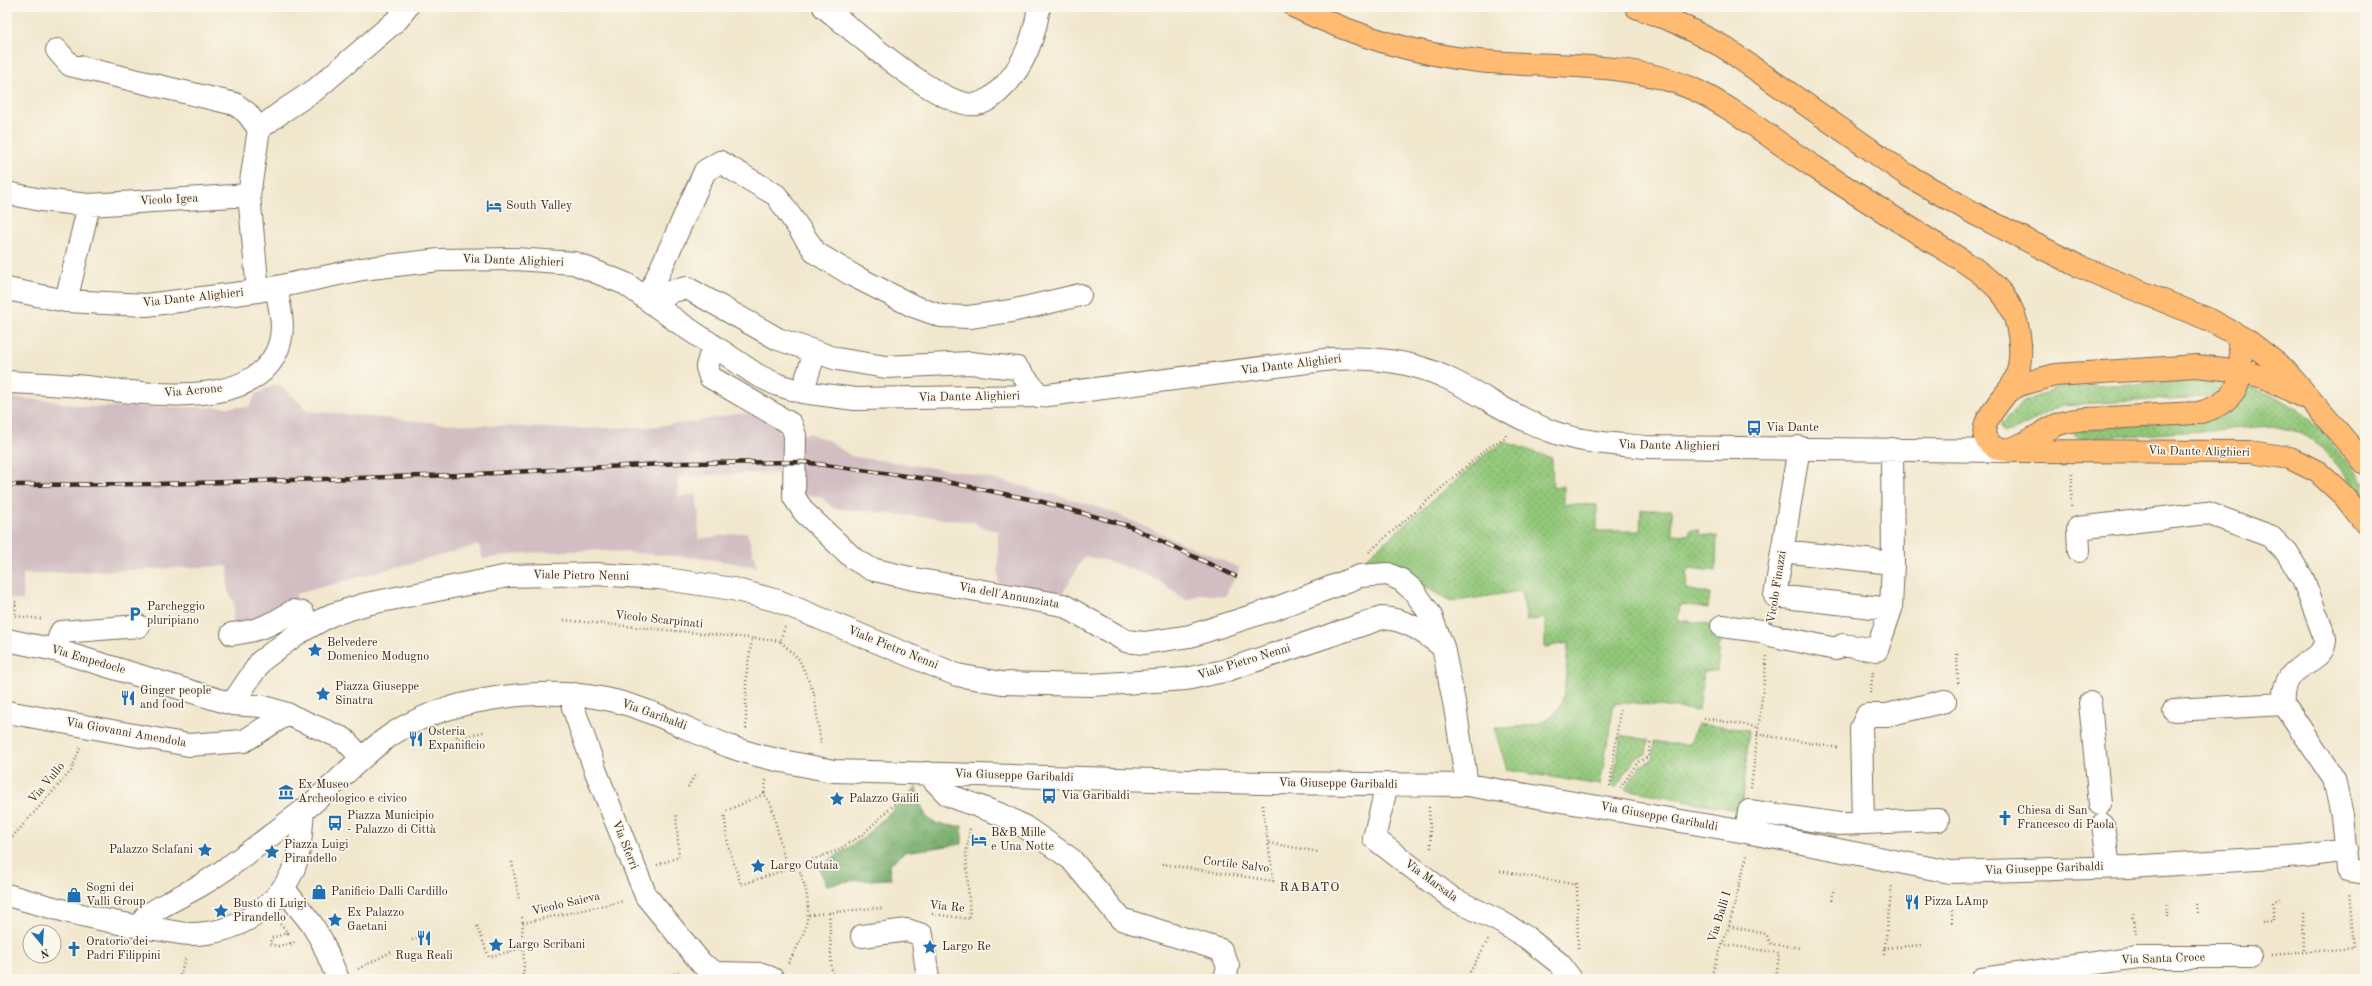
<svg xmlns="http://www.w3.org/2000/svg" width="2372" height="986" font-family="'Old Standard TT',serif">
	<defs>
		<pattern id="grass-dots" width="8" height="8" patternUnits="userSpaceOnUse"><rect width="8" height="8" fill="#92c779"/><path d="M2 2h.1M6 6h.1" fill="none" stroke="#78a263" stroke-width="1.8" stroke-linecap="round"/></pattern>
		<pattern id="forest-crowns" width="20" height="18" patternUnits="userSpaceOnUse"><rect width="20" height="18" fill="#75ac69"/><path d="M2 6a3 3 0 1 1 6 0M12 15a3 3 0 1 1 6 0" fill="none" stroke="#618c56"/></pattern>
	</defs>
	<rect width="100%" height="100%" fill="#fbf7ec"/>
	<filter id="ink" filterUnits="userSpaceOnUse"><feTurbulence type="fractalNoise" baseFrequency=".025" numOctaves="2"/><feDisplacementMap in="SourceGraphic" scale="8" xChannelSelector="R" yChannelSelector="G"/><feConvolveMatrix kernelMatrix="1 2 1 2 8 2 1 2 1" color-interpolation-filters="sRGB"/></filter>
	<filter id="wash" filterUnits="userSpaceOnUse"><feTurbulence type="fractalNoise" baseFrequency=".012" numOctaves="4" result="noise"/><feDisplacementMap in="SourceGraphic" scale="16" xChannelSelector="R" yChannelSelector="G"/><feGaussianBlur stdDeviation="0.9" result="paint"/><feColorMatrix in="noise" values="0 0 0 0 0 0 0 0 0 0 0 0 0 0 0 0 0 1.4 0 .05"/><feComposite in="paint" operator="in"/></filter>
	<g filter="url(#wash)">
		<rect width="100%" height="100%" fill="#f1e7cd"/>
		<!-- railway -->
		<path fill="#d2bec2" d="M 278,383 L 308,411 L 439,423 L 562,429 L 649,427 L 694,422 L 735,414 L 755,413 L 772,424 L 784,438 L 809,433 L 829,441 L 851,456 L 968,473 L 1042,491 L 1107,510 L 1240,568 L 1225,596 L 1201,594 L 1186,600 L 1156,579 L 1112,562 L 1084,556 L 1063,593 L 998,583 L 998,531 L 980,527 L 974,522 L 833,508 L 820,496 L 804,495 L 785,474 L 747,473 L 677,477 L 678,497 L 695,494 L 699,516 L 698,539 L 747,532 L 757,567 L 703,558 L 593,550 L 526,553 L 483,559 L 479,545 L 296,594 L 297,601 L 260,624 L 232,627 L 234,603 L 228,591 L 228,566 L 23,574 L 23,601 L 7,598 L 7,398 L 47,400 L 85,407 L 249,407 L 256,394 Z"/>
		<!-- grass -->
		<path fill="url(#grass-dots)" stroke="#66784c" d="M 2200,380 L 2221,381 L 2224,385 L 2223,388 L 2206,397 L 2062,405 L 2011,432 L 2003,432 L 2000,426 L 2002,422 L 2022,403 L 2057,388 Z
			M 2247,386 L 2276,397 L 2300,411 L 2325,435 L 2365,483 L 2365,499 L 2320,446 L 2302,433 L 2273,426 L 2081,439 L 2075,435 L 2076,430 L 2219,417 L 2239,403 Z
			M 1505,442 L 1552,458 L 1553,488 L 1564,486 L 1564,504 L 1597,505 L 1597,531 L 1640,531 L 1641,510 L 1672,510 L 1672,534 L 1690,535 L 1690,530 L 1699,530 L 1700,535 L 1717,536 L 1716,571 L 1688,568 L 1686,589 L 1710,594 L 1708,608 L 1680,604 L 1678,620 L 1717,625 L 1721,633 L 1717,672 L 1704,671 L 1699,711 L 1628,702 L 1614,704 L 1600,785 L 1507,770 L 1494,728 C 1570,727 1563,709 1568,643 L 1545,647 L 1545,618 L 1527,621 L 1521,591 L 1450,602 L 1399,570 L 1356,567 L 1488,452 Z
			M 1697,724 L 1749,730 L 1742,811 L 1625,789 L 1640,766 L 1652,760 L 1654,741 L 1670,744 L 1690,744 Z
			M 1621,735 L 1648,740 L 1646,754 L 1635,758 L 1616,788 L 1612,787 Z"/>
		<!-- forest -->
		<path fill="url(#forest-crowns)" stroke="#586b44" d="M 916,787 C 925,821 926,825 962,826 L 962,844 L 905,852 L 889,865 L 891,879 L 849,881 L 827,885 L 818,867 L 863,838 Z"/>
	</g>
	<g filter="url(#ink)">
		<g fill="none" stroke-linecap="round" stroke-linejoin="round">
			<!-- minor casing -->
			<g stroke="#7b6c5b" stroke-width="24">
				<path id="minor" d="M 824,7 C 853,30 943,111 977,104 C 989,102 998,92 1006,84 C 1025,63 1035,34 1039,7
					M 57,50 L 70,65 L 235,104 L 247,113 L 259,129
					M 7,193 L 41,200 L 89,205 L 249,195
					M 7,289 L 66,301 L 146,305 L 258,291 L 362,269 L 439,260 L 515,259 L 574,263 L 626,284 L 678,322 L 757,375 L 778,385 L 802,392 L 855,399 L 1040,396 L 1332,359 C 1370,357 1409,360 1445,377 C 1482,394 1514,418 1553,432 C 1583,443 1615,444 1646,447 L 2006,451
					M 258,291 L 249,195 L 259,129 L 283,111 L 315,90 L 398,19 L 407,7
					M 647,299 L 705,171 L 720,162 L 776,195 L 816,253 L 854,276 L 913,306 L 941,316 L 969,317 L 1011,311 L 1080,295
					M 66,301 L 89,205
					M 655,305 L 672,291 L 687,288 L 778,339 L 837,359 L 886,367 L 970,363 L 1017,368 L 1040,396
					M 713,345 L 707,367 L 710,377 L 791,424 L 795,435 L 794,497 L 804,512 L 854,559 L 871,569 L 914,579 L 1063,605 L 1126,641 L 1144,643 L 1190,636 L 1277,608 L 1360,576 L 1388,574 L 1401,580 L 1414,591 L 1430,614 L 1443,647 L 1455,707 L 1467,785
					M 7,382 C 30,383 54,384 77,386 C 132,391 260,417 280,342 C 285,324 279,305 276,288
					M 802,392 L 815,352
					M 1799,447 L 1775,596 L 1891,609
					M 1782,551 L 1893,563
					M 2079,551 L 2078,528 L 2207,513 L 2270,536 L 2287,553 L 2303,579 L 2325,638 C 2326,668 2280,658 2284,704 L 2334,779 L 2342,815 L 2347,870 L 2365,873
					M 1722,626 L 1761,631 L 1770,635 L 1836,649 L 1843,645 L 1877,650 L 1891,609 L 1893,563 L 1892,449
					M 232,634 C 258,631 271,625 293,611 L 303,613 L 309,627
					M 7,640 L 55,650 L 232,704 L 261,706 L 287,714 L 344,739 L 362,758
					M 55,650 L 61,632 L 139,626
					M 574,694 L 573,707 L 596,772 L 646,896 L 702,964 L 716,973
					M 2090,703 L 2100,804
					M 232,704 L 261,661 L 297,634 L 331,615 L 366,604 L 508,576 L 595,574 L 659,578 L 733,589 L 778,601 L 957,675 L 1002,683 L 1091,685 L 1186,679 L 1224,671 L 1382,618 C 1407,619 1425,633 1443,647
					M 2174,710 L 2284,704
					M 7,712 L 189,745 L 244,741 L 287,714
					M 927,773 L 948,795 L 1002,815 L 1025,827 L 1071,859 L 1121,919 L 1221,950 L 1228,966 L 1225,979
					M 1387,785 L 1374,838 L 1453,899 L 1499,921 L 1526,937 L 1560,964 L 1571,979
					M 1863,823 L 1861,728 L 1867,715 L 1887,715 L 1945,701
					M 2103,825 L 2109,867
					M 1746,832 L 1749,811 L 1839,824 L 1938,820
					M 284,889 L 311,923 L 322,941 L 338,979
					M 7,895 C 56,909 104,922 155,929 C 166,930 179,934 191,934 C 235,934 277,909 294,868 C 301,850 301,830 303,811
					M 143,927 L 146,916 C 164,904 184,895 203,884 C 237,863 268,837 300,813 C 330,791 354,762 384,740 C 439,698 539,686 606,699 C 651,708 689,731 731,747 C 764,759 799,764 833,771 L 1262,783 L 1467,785 L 1746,832 L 1950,872 L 2129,867 L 2304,856 L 2346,850
					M 862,936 L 907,930 L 922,935 L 928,979
					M 716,973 L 762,974 L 773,979
					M 1982,979 L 2138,957 L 2250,957"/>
			</g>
			<!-- major casing -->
			<g stroke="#7b6c5b" stroke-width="24">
				<path id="major" d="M 1295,7 C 1354,36 1415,54 1479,61 C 1549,68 1628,60 1693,89 C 1738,110 1775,142 1816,168 C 1853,192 1891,216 1929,240 C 1955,256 1985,272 2004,296 C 2020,317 2025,356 2015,380 C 2007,398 1964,431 1996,448 C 2013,457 2042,430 2059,424 C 2075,418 2094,419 2111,418 C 2140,416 2169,414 2198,413 C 2241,402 2247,375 2237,335
					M 1636,7 L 1675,22 L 1722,46 L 1907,175 L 1977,215 L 2078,266 L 2210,320 L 2248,341 L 2284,369 L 2365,463
					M 2008,392 L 2019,385 L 2055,375 L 2197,366 L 2242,371 L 2266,378 L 2303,397
					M 2011,451 L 2250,452 L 2290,458 L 2318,472 L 2344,496 L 2365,523"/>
			</g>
			<!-- path -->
			<path stroke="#7b6c5b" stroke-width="2.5" stroke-dasharray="1 3" stroke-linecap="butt" d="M 2071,507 L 2072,474
				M 1369,552 L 1486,449 L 1505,438 L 1506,435
				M 7,601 L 16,602 L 15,616 L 42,619
				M 564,620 L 780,641
				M 785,627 L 780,641 L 799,659 L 814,693 L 821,745
				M 1957,650 L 1958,684
				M 1870,693 L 1873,672
				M 1704,718 L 1757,727
				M 746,729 L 746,677 L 752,639
				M 454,733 L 459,739 L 486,731
				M 1757,734 L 1839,748
				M 766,780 L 764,794 L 771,804 L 787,869 L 838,850 L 862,835 L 903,796
				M 1610,786 L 1620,710
				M 688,787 L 695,775
				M 1620,788 L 1638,762 L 1648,757 L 1650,743
				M 1751,788 L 1767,656
				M 764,794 L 724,812 L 728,845 L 741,885 L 787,869
				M 1429,807 L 1431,849
				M 7,843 L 71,771 L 80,748
				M 1269,843 L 1319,852
				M 512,862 L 519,899
				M 1162,864 L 1273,881 C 1271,855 1265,831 1263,805
				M 657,865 L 679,857 L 676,813
				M 1500,871 L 1578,885
				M 1577,883 L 1578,950
				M 1832,900 L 1834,888
				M 2167,904 L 2167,917
				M 2197,904 L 2198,913
				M 1952,910 L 1952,925
				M 829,913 L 832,974
				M 2133,913 L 2136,934
				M 2303,913 L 2304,953
				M 932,914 L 970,919 L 966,853 L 970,827
				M 809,915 L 873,908 L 884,909
				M 522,917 L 523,923
				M 2262,922 L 2273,921 L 2273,903 L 2280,899
				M 280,924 L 288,933 L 290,932
				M 477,926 L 489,957 L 523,948
				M 1729,926 L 1766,934 L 1771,944 L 1800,948
				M 288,933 L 271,938 L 270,944 L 278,946 L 295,942
				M 412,940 L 426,933
				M 290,943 L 292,947
				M 1722,944 L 1779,953 L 1776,979
				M 1884,948 L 1922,945
				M 1884,955 L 1892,884
				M 2271,955 L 2354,948 L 2349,892
				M 788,963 C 811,925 814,908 798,866
				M 358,969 L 391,952
				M 179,979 L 186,956
				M 522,979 C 527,960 520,942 523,923 L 624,901
				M 659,979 L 679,972
				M 1466,979 L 1488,940
				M 1710,979 L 1729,926 L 1747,855"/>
			<!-- minor -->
			<use href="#minor" stroke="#fff" stroke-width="22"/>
			<!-- major -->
			<use href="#major" stroke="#febb71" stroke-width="22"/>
			<!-- rail casing -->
			<g stroke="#3b2a1e" stroke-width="4.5">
				<path id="rail" d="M 7,485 L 158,484 L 457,475 L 681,463 L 803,462 L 942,481 L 1039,501 L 1129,526 L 1235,576"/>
			</g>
			<!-- rail -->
			<use href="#rail" stroke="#fbf7ec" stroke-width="3" stroke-dasharray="9" stroke-linecap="butt"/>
		</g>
	</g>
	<!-- icons -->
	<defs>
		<g id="hotel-bare" transform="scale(1.2)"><path d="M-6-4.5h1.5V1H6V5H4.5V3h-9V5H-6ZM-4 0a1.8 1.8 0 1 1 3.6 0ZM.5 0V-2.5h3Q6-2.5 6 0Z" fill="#1f6fb2" stroke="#fbf7ec" stroke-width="2.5" paint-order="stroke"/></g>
		<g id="bus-bare" transform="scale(1.2)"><path d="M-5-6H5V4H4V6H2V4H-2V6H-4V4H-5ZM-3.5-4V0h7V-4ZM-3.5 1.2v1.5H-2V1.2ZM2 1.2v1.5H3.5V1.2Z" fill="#1f6fb2" stroke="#fbf7ec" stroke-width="2.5" paint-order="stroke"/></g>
		<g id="parking-bare" transform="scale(1.2)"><path d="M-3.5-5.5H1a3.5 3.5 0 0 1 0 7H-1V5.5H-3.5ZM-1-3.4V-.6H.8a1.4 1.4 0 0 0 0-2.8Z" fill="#1f6fb2" stroke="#fbf7ec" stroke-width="2.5" paint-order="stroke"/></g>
		<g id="sight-bare" transform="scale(1.2)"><path d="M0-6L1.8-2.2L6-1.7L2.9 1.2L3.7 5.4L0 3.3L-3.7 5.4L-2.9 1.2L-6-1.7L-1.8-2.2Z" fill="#1f6fb2" stroke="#fbf7ec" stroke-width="2.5" paint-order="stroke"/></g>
		<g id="restaurant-bare" transform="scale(1.2)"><path d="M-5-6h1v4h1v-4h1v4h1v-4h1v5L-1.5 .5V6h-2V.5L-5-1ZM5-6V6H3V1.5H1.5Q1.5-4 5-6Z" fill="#1f6fb2" stroke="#fbf7ec" stroke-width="2.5" paint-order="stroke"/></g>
		<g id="museum-bare" transform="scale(1.2)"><path d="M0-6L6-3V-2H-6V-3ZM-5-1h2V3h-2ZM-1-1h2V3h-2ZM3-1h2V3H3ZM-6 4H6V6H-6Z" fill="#1f6fb2" stroke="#fbf7ec" stroke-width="2.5" paint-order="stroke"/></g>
		<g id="church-bare" transform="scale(1.2)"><path d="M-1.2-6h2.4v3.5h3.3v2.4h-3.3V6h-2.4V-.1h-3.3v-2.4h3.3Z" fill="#1f6fb2" stroke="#fbf7ec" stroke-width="2.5" paint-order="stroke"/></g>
		<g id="shop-bare" transform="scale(1.2)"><path d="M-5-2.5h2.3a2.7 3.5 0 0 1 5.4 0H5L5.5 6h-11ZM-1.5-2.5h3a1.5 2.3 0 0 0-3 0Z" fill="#1f6fb2" stroke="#fbf7ec" stroke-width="2.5" paint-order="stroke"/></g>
	</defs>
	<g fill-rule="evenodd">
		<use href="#hotel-bare" x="494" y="206"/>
		<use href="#bus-bare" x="1754" y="428"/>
		<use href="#parking-bare" x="135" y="614"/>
		<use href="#sight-bare" x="315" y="650"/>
		<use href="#sight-bare" x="323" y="694"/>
		<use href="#restaurant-bare" x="128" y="698"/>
		<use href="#restaurant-bare" x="416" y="739"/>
		<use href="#museum-bare" x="286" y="792"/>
		<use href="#bus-bare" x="1049" y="796"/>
		<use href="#sight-bare" x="837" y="799"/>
		<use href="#church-bare" x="2005" y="818"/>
		<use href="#bus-bare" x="335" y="823"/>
		<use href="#hotel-bare" x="979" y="840"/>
		<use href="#sight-bare" x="205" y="850"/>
		<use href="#sight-bare" x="272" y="852"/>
		<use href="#sight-bare" x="758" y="866"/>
		<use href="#shop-bare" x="319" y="892"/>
		<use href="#shop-bare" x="74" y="895"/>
		<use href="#restaurant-bare" x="1912" y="902"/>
		<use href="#sight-bare" x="221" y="911"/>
		<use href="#sight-bare" x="335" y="920"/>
		<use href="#restaurant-bare" x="424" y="938"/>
		<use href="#sight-bare" x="496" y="945"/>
		<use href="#sight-bare" x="930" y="947"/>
		<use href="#church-bare" x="74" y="949"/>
	</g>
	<g text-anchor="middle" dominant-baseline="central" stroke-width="3.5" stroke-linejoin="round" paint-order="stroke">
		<!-- street labels -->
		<g font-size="12" fill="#3b2a1e" stroke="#fbf7ec">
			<text transform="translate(169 200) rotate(-3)">Vicolo Igea</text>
			<text transform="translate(513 261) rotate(2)">Via Dante Alighieri</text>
			<text transform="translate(193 298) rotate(-6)">Via Dante Alighieri</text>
			<text transform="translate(1291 365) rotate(-7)">Via Dante Alighieri</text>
			<text transform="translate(193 391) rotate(-5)">Via Acrone</text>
			<text transform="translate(969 397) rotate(-1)">Via Dante Alighieri</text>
			<text transform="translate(1669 446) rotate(1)">Via Dante Alighieri</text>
			<text transform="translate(2199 452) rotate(1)">Via Dante Alighieri</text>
			<text transform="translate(581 576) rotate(1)">Viale Pietro Nenni</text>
			<text transform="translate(1777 587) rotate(-81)">Vicolo Finazzi</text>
			<text transform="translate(1009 596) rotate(10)">Via dell'Annunziata</text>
			<text transform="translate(659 620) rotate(6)">Vicolo Scarpinati</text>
			<text transform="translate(893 648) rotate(22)">Viale Pietro Nenni</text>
			<text transform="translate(88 660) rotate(16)">Via Empedocle</text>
			<text transform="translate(1244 662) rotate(-17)">Viale Pietro Nenni</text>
			<text transform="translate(654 715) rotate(20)">Via Garibaldi</text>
			<text transform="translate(126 733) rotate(10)">Via Giovanni Amendola</text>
			<text transform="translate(1014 776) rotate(2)">Via Giuseppe Garibaldi</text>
			<text transform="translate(47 783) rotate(-50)">Via Vullo</text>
			<text transform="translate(1338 784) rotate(1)">Via Giuseppe Garibaldi</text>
			<text transform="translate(1659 817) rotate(10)">Via Giuseppe Garibaldi</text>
			<text transform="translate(625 845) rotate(68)">Via Sferri</text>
			<text transform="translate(1236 865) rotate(7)">Cortile Salvo</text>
			<text transform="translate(2044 869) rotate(-2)">Via Giuseppe Garibaldi</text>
			<text transform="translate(1431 881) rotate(36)">Via Marsala</text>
			<text transform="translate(566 904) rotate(-13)">Vicolo Saieva</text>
			<text transform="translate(947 907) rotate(6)">Via Re</text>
			<text transform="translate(1720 917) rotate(-73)">Via Balli I</text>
			<text transform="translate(2163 959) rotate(-2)">Via Santa Croce</text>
		</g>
		<!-- poi labels -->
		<g font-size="12" fill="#3b2a1e" stroke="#fbf7ec" text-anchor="start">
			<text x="506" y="206">South Valley</text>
			<text x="1766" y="428">Via Dante</text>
			<text x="147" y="607">Parcheggio<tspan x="147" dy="14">pluripiano</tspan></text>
			<text x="327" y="643">Belvedere<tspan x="327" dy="14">Domenico Modugno</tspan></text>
			<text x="335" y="687">Piazza Giuseppe<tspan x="335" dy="14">Sinatra</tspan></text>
			<text x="140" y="691">Ginger people<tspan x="140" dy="14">and food</tspan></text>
			<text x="428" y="732">Osteria<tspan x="428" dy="14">Expanificio</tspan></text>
			<text x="298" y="785">Ex Museo<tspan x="298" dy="14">Archeologico e civico</tspan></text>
			<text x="1061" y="796">Via Garibaldi</text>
			<text x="849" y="799">Palazzo Galifi</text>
			<text x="2017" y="811">Chiesa di San<tspan x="2017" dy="14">Francesco di Paola</tspan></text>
			<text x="347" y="816">Piazza Municipio<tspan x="347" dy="14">- Palazzo di Città</tspan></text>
			<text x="991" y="833">B&amp;B Mille<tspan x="991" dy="14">e Una Notte</tspan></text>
			<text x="284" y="845">Piazza Luigi<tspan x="284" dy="14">Pirandello</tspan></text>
			<text x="193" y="850" text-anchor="end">Palazzo Sclafani</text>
			<text x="770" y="866">Largo Cutaia</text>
			<text x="86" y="888">Sogni dei<tspan x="86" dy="14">Valli Group</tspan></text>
			<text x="331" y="892">Panificio Dalli Cardillo</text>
			<text x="1924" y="902">Pizza LAmp</text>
			<text x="233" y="904">Busto di Luigi<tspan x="233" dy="14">Pirandello</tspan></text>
			<text x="347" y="913">Ex Palazzo<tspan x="347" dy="14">Gaetani</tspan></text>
			<text x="86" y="942">Oratorio dei<tspan x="86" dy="14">Padri Filippini</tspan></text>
			<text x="508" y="945">Largo Scribani</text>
			<text x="942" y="947">Largo Re</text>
			<text x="424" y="956" text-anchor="middle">Ruga Reali</text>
		</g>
		<!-- neighbourhood labels -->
		<g font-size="13" letter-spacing="1" fill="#3b2a1e" stroke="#fbf7ec">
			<text x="1310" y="887">RABATO</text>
		</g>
	</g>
	<!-- margin -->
	<rect width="2372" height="986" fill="none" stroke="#fbf7ec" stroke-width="24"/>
	<!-- north arrow -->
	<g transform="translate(42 944) rotate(162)"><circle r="19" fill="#fbf7ec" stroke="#aea59a"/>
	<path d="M0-3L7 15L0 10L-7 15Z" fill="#1f6fb2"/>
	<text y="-6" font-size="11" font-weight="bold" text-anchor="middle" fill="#3b2a1e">N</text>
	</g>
</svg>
